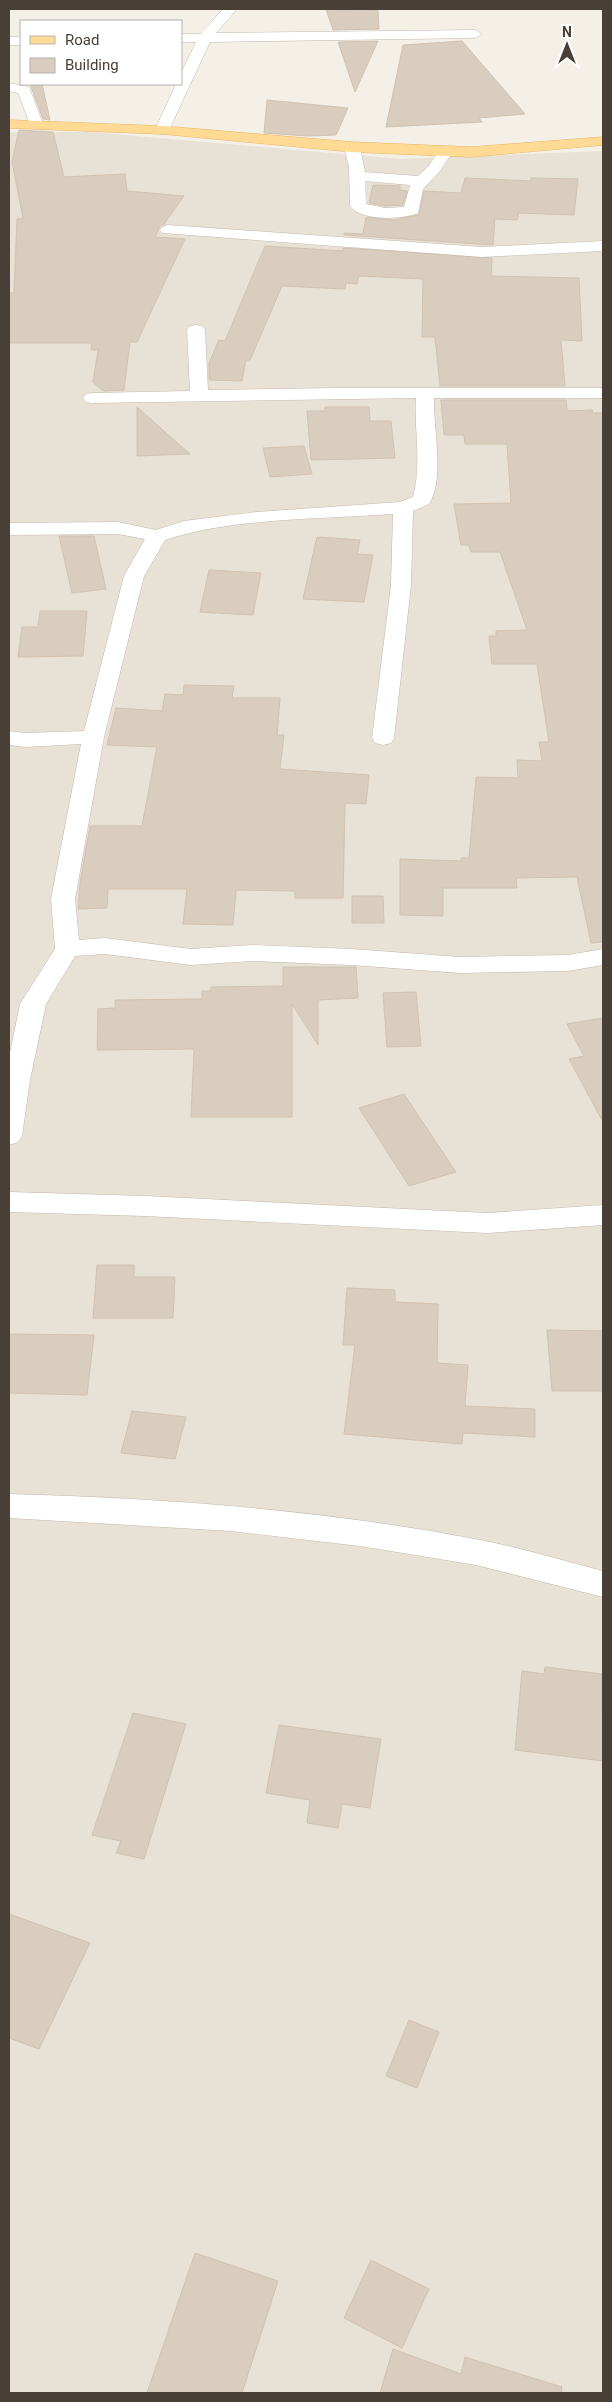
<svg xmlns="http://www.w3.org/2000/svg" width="612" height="2402" font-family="Roboto,sans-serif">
	<rect width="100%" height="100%" fill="#f4efe7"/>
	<!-- residential -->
	<path fill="#e8e1d5" d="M 9,132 L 90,132 L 400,159 L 603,151 L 603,2393 L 9,2393 Z"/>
	<!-- building -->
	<path fill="#d9cdbf" stroke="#d1c2af" d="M 326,9 L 378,10 L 379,29 L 333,30 Z
		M 378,41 L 355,92 L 338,42 Z
		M 462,41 L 525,114 L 479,118 L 482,122 L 386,127 L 403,45 Z
		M 30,84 L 42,84 L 50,120 L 43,119 Z
		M 267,100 L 348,108 L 336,135 L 308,136 L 264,133 Z
		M 19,130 L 53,132 L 64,177 L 125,174 L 127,191 L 184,196 L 164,224 L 160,226 L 155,237 L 185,239 L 137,342 L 130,342 L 124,390 L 103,391 L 93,382 L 98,350 L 91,350 L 92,343 L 9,343 L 9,293 L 14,293 L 17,219 L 23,218 L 12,162 Z
		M 465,178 L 531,181 L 531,178 L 578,179 L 574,215 L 519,213 L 517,220 L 495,219 L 493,245 L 344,235 L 344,233 L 363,234 L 366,217 L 393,220 L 419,215 L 424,191 L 461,193 Z
		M 373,185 L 400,186 L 400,190 L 407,191 L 403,205 L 385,206 L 369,203 Z
		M 265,246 L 343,251 L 343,248 L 492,258 L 491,276 L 579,278 L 582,341 L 561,340 L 565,386 L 440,386 L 435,337 L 422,337 L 423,279 L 359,276 L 357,284 L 346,283 L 345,289 L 282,286 L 250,360 L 246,360 L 242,381 L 209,380 L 209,363 L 219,340 L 225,341 Z
		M 441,400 L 566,400 L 567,411 L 592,410 L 593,413 L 603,413 L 603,942 L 591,943 L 577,877 L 516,878 L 517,888 L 443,888 L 443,916 L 400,915 L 400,859 L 461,861 L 461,858 L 469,858 L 476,777 L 518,778 L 517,760 L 542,761 L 539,742 L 549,742 L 537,664 L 492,664 L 489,636 L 496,636 L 496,631 L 527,630 L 500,552 L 471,552 L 469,545 L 461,545 L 454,504 L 511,503 L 507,444 L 465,444 L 464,435 L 444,435 Z
		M 137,407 L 190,454 L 137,456 Z
		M 325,407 L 369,407 L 370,421 L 391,421 L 395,458 L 311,460 L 307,411 L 325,411 Z
		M 304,446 L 312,474 L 270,477 L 263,448 Z
		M 59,536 L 94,536 L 106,589 L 72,593 Z
		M 317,537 L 360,540 L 357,554 L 373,555 L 364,602 L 303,599 Z
		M 209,570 L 261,573 L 253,615 L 200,612 Z
		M 40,611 L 87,611 L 83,656 L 18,657 L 22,627 L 38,627 Z
		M 184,685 L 234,686 L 232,698 L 280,698 L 277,735 L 284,735 L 280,769 L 369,775 L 366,804 L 345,803 L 343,898 L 295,898 L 295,891 L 236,890 L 233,925 L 183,924 L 187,889 L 108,889 L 107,908 L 78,909 L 80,883 L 90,826 L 142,826 L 157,747 L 107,745 L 116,708 L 162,711 L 165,694 L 183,695 Z
		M 352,896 L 383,896 L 384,923 L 352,923 Z
		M 283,967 L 356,967 L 358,998 L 318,1000 L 318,1045 L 292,1004 L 292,1117 L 191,1117 L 194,1049 L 97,1050 L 98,1009 L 115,1008 L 115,1000 L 202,999 L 202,991 L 211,991 L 211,987 L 283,986 Z
		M 416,992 L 421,1046 L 387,1047 L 383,993 Z
		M 603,1018 L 603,1122 L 569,1059 L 584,1056 L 567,1024 Z
		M 404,1094 L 456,1172 L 409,1186 L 359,1108 Z
		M 97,1265 L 134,1265 L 134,1277 L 175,1277 L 173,1318 L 93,1318 Z
		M 347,1288 L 395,1290 L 395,1302 L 438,1304 L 437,1363 L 468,1365 L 465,1406 L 535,1409 L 535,1437 L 463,1433 L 462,1444 L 344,1434 L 355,1345 L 343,1345 Z
		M 547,1330 L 603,1331 L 603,1391 L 552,1391 Z
		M 9,1334 L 94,1335 L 87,1395 L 9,1393 Z
		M 132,1411 L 186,1417 L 175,1459 L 121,1453 Z
		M 545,1667 L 602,1674 L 603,1761 L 515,1750 L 522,1671 L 544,1674 Z
		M 133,1713 L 186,1724 L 144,1859 L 116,1853 L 121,1841 L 92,1835 Z
		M 279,1725 L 381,1739 L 370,1808 L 342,1804 L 338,1828 L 307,1823 L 310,1800 L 266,1793 Z
		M 9,1914 L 90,1943 L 39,2049 L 9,2038 Z
		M 409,2020 L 439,2032 L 417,2088 L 386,2076 Z
		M 195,2253 L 278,2281 L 242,2393 L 147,2393 Z
		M 371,2260 L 429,2289 L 402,2348 L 344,2318 Z
		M 393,2349 L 461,2374 L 465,2357 L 562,2387 L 561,2393 L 380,2393 Z"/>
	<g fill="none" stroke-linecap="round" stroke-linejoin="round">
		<!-- minor casing -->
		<g stroke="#c3b9ac" stroke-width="1">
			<path id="minor" d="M 223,9 L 237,9 L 216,33 L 475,30 L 482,34 L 475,38 L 210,42 L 169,130 L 162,134 L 157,133 L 155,130 L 176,84 L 181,84 L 181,73 L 196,42 L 181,42 L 181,34 L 201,34 Z
				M 9,37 L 21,37 L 21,45 L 9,45 Z
				M 9,83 L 29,87 L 43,124 L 41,127 L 31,127 L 18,93 L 9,91 Z
				M 352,142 L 360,147 L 365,172 L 418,176 L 429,166 L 440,148 L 450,148 L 453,151 L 440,171 L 423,189 L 418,213 C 402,220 361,221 350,206 L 349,167 L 344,147 ZM 365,181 L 410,185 L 404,207 L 385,208 L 366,204 Z
				M 168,225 L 482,247 L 603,241 L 603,251 L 482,257 L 162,233 L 160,230 L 162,227 Z
				M 196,325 L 202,326 L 205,330 L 208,390 L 337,388 L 603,388 L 603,398 L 434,398 C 433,427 445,480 429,504 L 413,511 L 411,585 L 394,738 L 391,743 L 383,745 L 375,743 L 372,738 L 391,585 L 393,514 C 323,519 230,518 165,540 L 144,576 L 104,737 L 75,899 L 79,940 L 105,938 L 191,949 L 251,945 L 352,949 L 460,957 L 568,955 L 603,949 L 603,965 L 568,971 L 460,973 L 352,965 L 251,961 L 191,965 L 105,954 L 75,956 L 46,1004 L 30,1080 L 22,1136 L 18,1142 L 9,1145 L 9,1058 L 20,1004 L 55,949 L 51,899 L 81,744 L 25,747 L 9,745 L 9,731 L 25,733 L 84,731 L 124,576 L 145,539 L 118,534 L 9,535 L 9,523 L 118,522 L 156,530 L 184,521 L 257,512 L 400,502 L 413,497 C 422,464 414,431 416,398 L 92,403 L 86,402 L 83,398 L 86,394 L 92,393 L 190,391 L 187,330 L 190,326 Z
				M 9,1192 L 145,1196 L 487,1213 L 603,1205 L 603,1225 L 487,1233 L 145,1216 L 9,1212 Z
				M 9,1494 C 164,1498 322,1510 475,1539 C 518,1547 561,1560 603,1571 L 603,1597 L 476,1565 L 360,1546 L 231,1531 L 9,1518 Z"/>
		</g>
		<!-- major casing -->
		<g stroke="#e8b661" stroke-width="1">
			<path id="major" d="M 9,120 L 162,126 L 352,142 L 471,147 L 603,137 L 603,145 L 471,157 L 352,152 L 162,134 L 9,128 Z"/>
		</g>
		<!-- minor -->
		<use href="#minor" fill="#fff" fill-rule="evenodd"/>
		<!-- major -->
		<use href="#major" fill="#ffda95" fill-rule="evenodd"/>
	</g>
	<!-- border -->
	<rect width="612" height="2402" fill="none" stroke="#483f36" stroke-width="20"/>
	<!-- legend -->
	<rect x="20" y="20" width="162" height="65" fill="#ffffff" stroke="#b6b2af"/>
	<rect x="30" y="36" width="25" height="8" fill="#ffda95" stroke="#b6b2af"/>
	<text x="65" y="45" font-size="15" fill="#483f36">Road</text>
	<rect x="30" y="58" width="25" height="15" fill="#d9cdbf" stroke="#b6b2af"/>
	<text x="65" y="70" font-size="15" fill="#483f36">Building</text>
	<!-- north arrow -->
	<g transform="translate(567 45)" stroke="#ffffff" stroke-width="4" paint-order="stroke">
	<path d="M0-4L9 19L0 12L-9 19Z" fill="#483f36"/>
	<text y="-8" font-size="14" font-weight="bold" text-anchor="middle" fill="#483f36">N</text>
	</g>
</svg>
